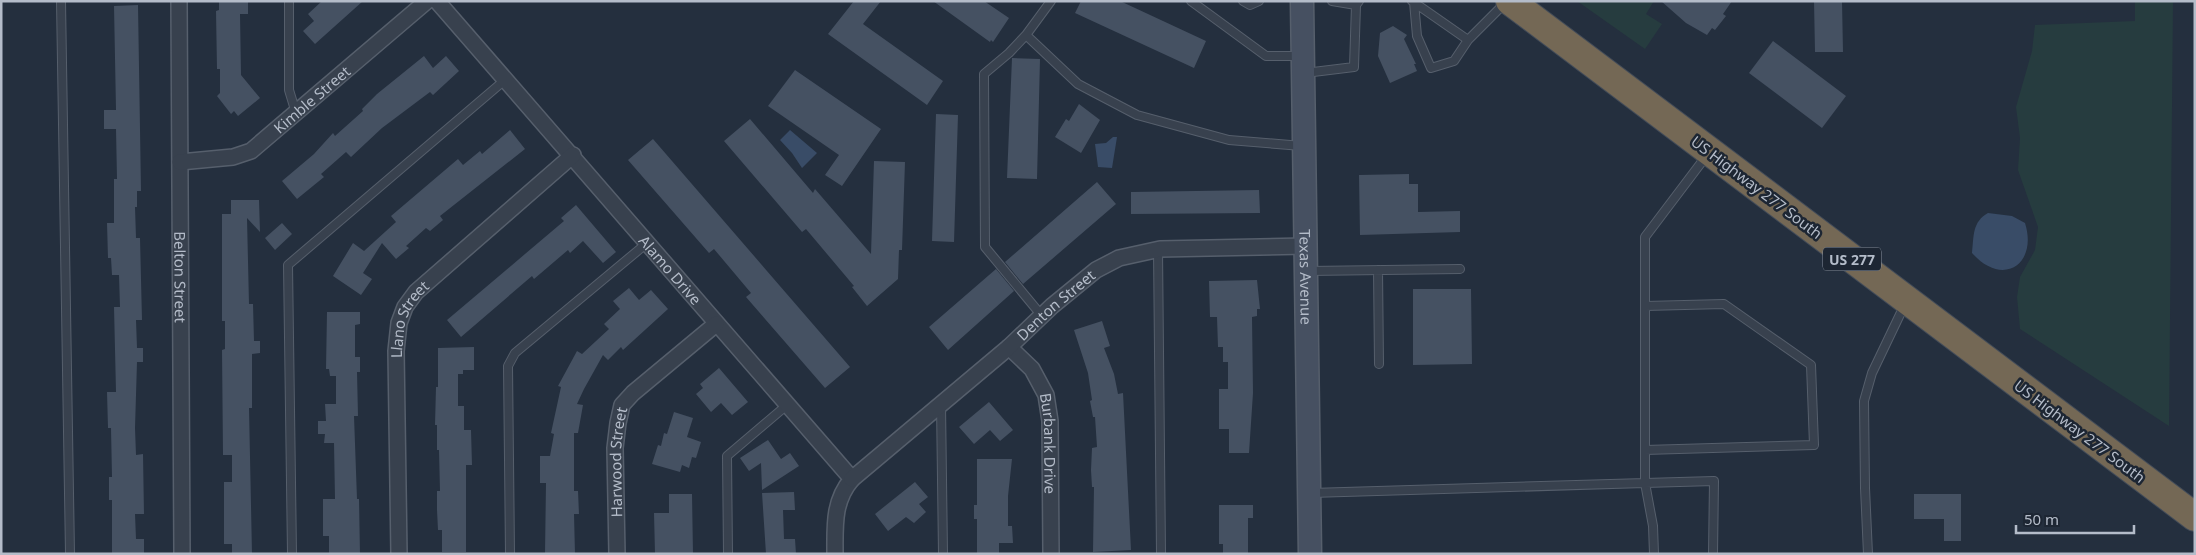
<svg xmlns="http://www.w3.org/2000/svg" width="2196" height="555" font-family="'Noto Sans',sans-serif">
	<rect width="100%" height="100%" fill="#242f3e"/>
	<!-- green -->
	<path fill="#263c3f" d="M 1577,1 L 1654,1 L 1646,14 L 1662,24 L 1645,49 Z
		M 2135,1 L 2173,1 L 2169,426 L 2020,329 L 2017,297 L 2020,277 L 2035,250 L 2038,227 L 2018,170 L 2020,138 L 2016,107 L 2032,51 L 2035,25 L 2135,21 Z"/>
	<!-- water -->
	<path fill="#394c67" d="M 790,130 L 817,153 L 802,168 L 792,153 L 780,140 Z
		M 1113,137 L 1117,137 L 1112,168 L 1098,167 L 1095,144 L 1106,143 Z
		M 1988,213 L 2012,216 L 2025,223 C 2038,264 2003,288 1972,253 C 1974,236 1972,222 1988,213 Z"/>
	<!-- building -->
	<path fill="#455162" d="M 248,1 L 248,14 L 240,14 L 241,75 L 260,98 L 238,116 L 234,111 L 231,114 L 217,96 L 220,93 L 220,69 L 217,69 L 216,11 L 219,10 L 219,2 Z
		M 322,1 L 363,1 L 315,44 L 303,31 L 314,21 L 308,14 Z
		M 854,1 L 881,1 L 863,24 L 943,81 L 927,105 L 828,34 Z
		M 933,1 L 984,1 L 1009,18 L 993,42 L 991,40 L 990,42 Z
		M 1081,1 L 1120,1 L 1206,41 L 1194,68 L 1075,13 Z
		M 1661,1 L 1732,1 L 1723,14 L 1726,16 L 1715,30 L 1712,28 L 1707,35 L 1686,23 Z
		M 1814,1 L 1842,1 L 1843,52 L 1815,52 Z
		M 138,5 L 141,191 L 137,191 L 137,207 L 135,207 L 136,238 L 140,238 L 142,320 L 136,320 L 137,348 L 143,348 L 143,362 L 137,362 L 135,428 L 136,455 L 143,454 L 144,514 L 135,514 L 136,539 L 144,539 L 144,554 L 112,554 L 112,500 L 109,500 L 109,477 L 112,477 L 111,428 L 108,428 L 107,392 L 116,392 L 114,307 L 120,307 L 119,275 L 112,275 L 111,258 L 108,258 L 107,223 L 114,223 L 114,179 L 117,179 L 116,129 L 104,129 L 104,110 L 116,110 L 114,6 Z
		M 1393,26 L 1407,35 L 1404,39 L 1416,64 L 1414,64 L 1417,71 L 1390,83 L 1378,56 L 1380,33 Z
		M 1773,41 L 1846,96 L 1822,128 L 1749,73 Z
		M 424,56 L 433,68 L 446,56 L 459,71 L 433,95 L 430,92 L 382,128 L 351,157 L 346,152 L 321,174 L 324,177 L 297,199 L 282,181 L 314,154 L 333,133 L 335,136 L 363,111 L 362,109 L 377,94 Z
		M 1012,58 L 1040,59 L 1037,179 L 1007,178 Z
		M 795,70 L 881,129 L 842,186 L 825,175 L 839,155 L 768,106 Z
		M 1079,104 L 1100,120 L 1081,153 L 1055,137 L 1066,119 L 1069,121 Z
		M 936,114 L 958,115 L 954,242 L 932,241 Z
		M 750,119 L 813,193 L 815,189 L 871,254 L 874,161 L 905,162 L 902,250 L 899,250 L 898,279 L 867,306 L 852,287 L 854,286 L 806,229 L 802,232 L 724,141 Z
		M 510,130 L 525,149 L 440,216 L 443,220 L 430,231 L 426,228 L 406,246 L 409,248 L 396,259 L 382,243 L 363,273 L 372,279 L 361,295 L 333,276 L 353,243 L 364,251 L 396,222 L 391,216 L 458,159 L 463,165 L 480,151 L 482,154 Z
		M 653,139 L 850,367 L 825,388 L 746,297 L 751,293 L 714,249 L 709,253 L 628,160 Z
		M 1409,174 L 1409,184 L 1418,184 L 1418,212 L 1460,211 L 1460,232 L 1360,235 L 1359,175 Z
		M 1097,182 L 1116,204 L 1023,284 L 1005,262 Z
		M 1259,190 L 1260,213 L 1131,214 L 1131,192 Z
		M 231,200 L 259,200 L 260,232 L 247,218 L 249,304 L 253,304 L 254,341 L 260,341 L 260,353 L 252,354 L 252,408 L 249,408 L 252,554 L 232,554 L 232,544 L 224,544 L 224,482 L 232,482 L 232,455 L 223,455 L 222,350 L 225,349 L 225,321 L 222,321 L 222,214 L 231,214 Z
		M 576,205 L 616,252 L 603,263 L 583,241 L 570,253 L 568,250 L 534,279 L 532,276 L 461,337 L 447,320 L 564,221 L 561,218 Z
		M 282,223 L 292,234 L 275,250 L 265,238 Z
		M 996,269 L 1014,291 L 948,350 L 929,327 Z
		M 1257,280 L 1260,309 L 1257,309 L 1257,316 L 1252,317 L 1253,393 L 1249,453 L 1229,453 L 1229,429 L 1219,429 L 1219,389 L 1228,389 L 1228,362 L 1223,362 L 1223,347 L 1218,347 L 1217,317 L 1210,317 L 1209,281 Z
		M 629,288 L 639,300 L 651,290 L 668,309 L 623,350 L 621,347 L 608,360 L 603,355 L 584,389 L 577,404 L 583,405 L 578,433 L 574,433 L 574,491 L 578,491 L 579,514 L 574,514 L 575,554 L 545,554 L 546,483 L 540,483 L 540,456 L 550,456 L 554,434 L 551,433 L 561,387 L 558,386 L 577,351 L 582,354 L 609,329 L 604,324 L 620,309 L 613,301 Z
		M 1413,289 L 1471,289 L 1472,364 L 1413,365 Z
		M 327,312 L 360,312 L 360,324 L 355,325 L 355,357 L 360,357 L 360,372 L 357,372 L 358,416 L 354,416 L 357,499 L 359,499 L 360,554 L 329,554 L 329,536 L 323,536 L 323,499 L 335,499 L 334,443 L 324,443 L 325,434 L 318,434 L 318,421 L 326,421 L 325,404 L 336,404 L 336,376 L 330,376 L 329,369 L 326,369 Z
		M 1102,321 L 1110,346 L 1104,348 L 1114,374 L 1118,394 L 1123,393 L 1131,550 L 1093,552 L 1094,487 L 1092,487 L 1091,470 L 1092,448 L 1097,447 L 1095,417 L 1093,417 L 1090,401 L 1092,400 L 1088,373 L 1074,330 Z
		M 474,347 L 474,370 L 463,370 L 463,374 L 458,374 L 458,406 L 464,406 L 464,430 L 471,430 L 472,465 L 466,465 L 466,552 L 442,552 L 442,530 L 438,530 L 437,510 L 437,491 L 440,491 L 439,450 L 437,450 L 437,425 L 435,425 L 436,387 L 438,387 L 438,348 Z
		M 719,368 L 748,402 L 732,415 L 721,403 L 711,412 L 696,394 L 703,388 L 700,384 Z
		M 989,402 L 1013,430 L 1000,441 L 990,430 L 974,444 L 959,427 Z
		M 674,412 L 693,418 L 687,437 L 701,442 L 696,458 L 692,457 L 689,468 L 682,465 L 680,472 L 652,464 L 658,445 L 661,446 L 664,433 L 667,434 Z
		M 768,440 L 781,459 L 790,453 L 799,466 L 762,490 L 761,463 L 749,471 L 740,458 Z
		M 977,459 L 1012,459 L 1008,496 L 1008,526 L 1012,526 L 1013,543 L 999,543 L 999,554 L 977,554 L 977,519 L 974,519 L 974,505 L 977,505 Z
		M 915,482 L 928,497 L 919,504 L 926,512 L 914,523 L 906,517 L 888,531 L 875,514 Z
		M 794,492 L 795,510 L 783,510 L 784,539 L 795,539 L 796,554 L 766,554 L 762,493 Z
		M 669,494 L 692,494 L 693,554 L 655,554 L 654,513 L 669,513 Z
		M 1914,494 L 1961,494 L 1961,541 L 1944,541 L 1944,519 L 1914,519 Z
		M 1219,505 L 1253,505 L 1253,518 L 1248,518 L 1248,554 L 1223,554 L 1223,544 L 1219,544 Z"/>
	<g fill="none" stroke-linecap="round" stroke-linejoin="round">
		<!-- lane casing -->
		<g stroke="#565f6c" stroke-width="10">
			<path id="lane" d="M 61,1 L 70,554
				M 289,1 L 289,90 L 296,113
				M 1051,1 L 1026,35 L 1078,84 L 1137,115 L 1229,140 L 1302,146
				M 1191,1 L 1266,56 L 1301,56
				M 1243,1 L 1250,5 L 1259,1
				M 1332,1 L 1356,5 L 1359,1
				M 1412,1 L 1468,40
				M 1414,2 L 1417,36 L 1431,68 L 1454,61 L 1468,40 L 1505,3
				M 1026,35 L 1009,53 L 984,74 L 985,247 L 1042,316
				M 1305,73 L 1354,67 L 1356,5
				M 1158,250 L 1161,554
				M 1378,270 L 1379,364
				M 1308,271 L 1460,269
				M 1645,306 L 1724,304 L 1811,365 L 1814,445 L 1645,450
				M 941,404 L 943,554
				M 1311,493 L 1645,483 L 1645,237 L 1707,155
				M 292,554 L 288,265 L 506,79
				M 510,554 L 508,366 L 515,353 L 647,243
				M 728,554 L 727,456 L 787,405
				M 1654,554 L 1653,526 L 1645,483 L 1714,481 L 1713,554
				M 1868,554 L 1865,488 L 1864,401 L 1872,373 L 1905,304"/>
		</g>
		<!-- street casing -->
		<g stroke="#565f6c" stroke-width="18">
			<g id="street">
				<path id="s1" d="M 179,1 L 182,554"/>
				<path id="s2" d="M 437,1 L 852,479 C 833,501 835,526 835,554"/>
				<path id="s3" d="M 180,162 L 233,157 L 251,151 L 427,1"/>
				<path id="s4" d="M 1009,347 L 1032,369 L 1046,395 L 1050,421 L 1051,554"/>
				<path id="s5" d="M 852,479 L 1009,347 L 1052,306 L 1096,270 L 1119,258 L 1160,249 L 1306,246"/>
				<path id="s6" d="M 399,554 L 396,351 L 399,323 L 405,307 L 416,292 L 573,155"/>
				<path id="s7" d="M 617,554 L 615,448 L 618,423 L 622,405 L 633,393 L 716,324"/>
			</g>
		</g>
		<!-- secondary casing -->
		<g stroke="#565f6c" stroke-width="25">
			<g id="secondary">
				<path id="s8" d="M 1302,1 L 1310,554"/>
			</g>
		</g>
		<!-- highway casing -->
		<g stroke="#434c59" stroke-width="30">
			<path id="highway" d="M 1510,1 L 2195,517"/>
		</g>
		<!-- lane -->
		<use href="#lane" stroke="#38414e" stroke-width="8"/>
		<!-- street -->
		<use href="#street" stroke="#38414e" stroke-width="15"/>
		<!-- secondary -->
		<use href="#secondary" stroke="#465061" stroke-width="22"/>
		<!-- highway -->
		<use href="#highway" stroke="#746855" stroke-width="28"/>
	</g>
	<g text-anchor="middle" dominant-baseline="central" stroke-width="5" stroke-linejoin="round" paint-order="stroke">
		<!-- shield labels -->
		<rect fill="#1d2633" stroke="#878f9c" stroke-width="1" x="1823" y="247.5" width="58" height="23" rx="4"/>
		<g font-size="14" font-weight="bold" fill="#b4bcc9">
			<text x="1852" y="259">US 277</text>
		</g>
		<!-- street labels -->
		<g font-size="15" fill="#b4bcc9" stroke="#1d2633">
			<text stroke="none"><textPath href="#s3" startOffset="152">Kimble Street</textPath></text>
			<text transform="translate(1757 187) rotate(37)">US Highway 277 South</text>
			<text stroke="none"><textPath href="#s2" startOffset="356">Alamo Drive</textPath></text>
			<text stroke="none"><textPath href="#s1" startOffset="276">Belton Street</textPath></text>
			<text stroke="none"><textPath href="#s8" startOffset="276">Texas Avenue</textPath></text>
			<text stroke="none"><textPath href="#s5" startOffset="268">Denton Street</textPath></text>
			<text stroke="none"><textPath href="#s6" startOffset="238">Llano Street</textPath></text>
			<text transform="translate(2080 431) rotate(37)">US Highway 277 South</text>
			<text stroke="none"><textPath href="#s4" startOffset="110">Burbank Drive</textPath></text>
			<text stroke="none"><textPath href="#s7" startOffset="92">Harwood Street</textPath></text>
		</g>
	</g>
	<!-- border -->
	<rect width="2196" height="555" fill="none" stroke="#b4bcc9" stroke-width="5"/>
	<!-- scale -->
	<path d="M2016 525v8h118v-8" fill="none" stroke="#b4bcc9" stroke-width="2.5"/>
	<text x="2024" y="525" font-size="15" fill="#b4bcc9" stroke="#1d2633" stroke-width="4" paint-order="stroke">50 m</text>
</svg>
